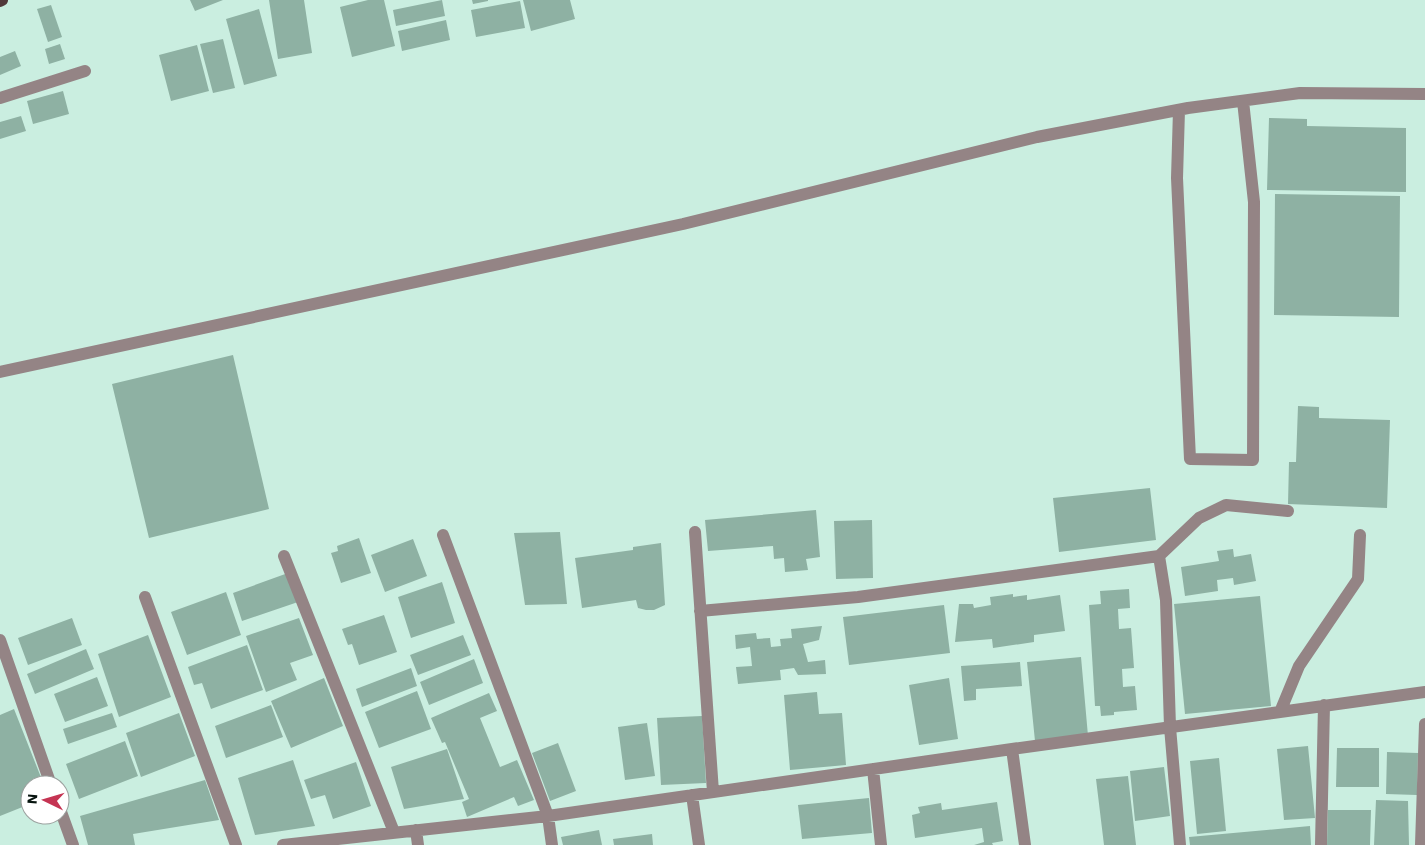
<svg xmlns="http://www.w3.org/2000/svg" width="1425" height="845" font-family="'Work Sans',sans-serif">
	<rect width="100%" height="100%" fill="#caeee0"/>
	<!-- building -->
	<path fill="#8eb1a3" d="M 190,0 L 223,0 L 195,11 Z
		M 269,0 L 304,0 L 312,53 L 278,59 Z
		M 368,0 L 384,0 L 395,46 L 352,57 L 340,7 Z
		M 442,0 L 445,16 L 396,26 L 393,10 Z
		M 472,0 L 488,0 L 488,1 L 473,4 Z
		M 523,0 L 570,0 L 575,19 L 531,31 Z
		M 520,1 L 525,28 L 476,37 L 471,10 Z
		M 51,5 L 62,37 L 48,42 L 37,9 Z
		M 259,9 L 277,76 L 244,85 L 226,19 Z
		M 446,20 L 450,40 L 402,51 L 398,31 Z
		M 223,39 L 235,88 L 213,93 L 200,44 Z
		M 60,44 L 65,59 L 49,64 L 45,49 Z
		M 197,45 L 209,91 L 171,101 L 159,55 Z
		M 15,51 L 21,66 L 0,75 L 0,57 Z
		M 63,91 L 69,114 L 33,124 L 27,101 Z
		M 21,116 L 26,131 L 0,139 L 0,122 Z
		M 1269,118 L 1307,119 L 1307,126 L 1406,128 L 1406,192 L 1267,190 Z
		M 1275,194 L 1400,196 L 1399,317 L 1274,315 Z
		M 233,355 L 269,509 L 149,538 L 112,384 Z
		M 1298,406 L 1319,407 L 1319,418 L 1390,420 L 1387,508 L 1288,504 L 1289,462 L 1296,462 Z
		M 1150,488 L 1156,540 L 1059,552 L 1053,498 Z
		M 816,510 L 820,557 L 806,559 L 808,570 L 785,572 L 784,558 L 774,559 L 773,546 L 708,551 L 705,520 Z
		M 872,520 L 873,578 L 836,579 L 834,521 Z
		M 560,532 L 567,604 L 525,605 L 514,533 Z
		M 359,538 L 371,573 L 341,583 L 331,553 L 338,551 L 337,546 Z
		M 413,539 L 427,576 L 385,592 L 371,555 Z
		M 661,543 L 665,605 L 654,610 L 646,610 L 638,608 L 636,600 L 582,608 L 575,558 L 633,550 L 633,547 Z
		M 1233,549 L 1234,557 L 1251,554 L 1256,581 L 1234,585 L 1233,578 L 1217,580 L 1218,591 L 1185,596 L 1181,567 L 1219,561 L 1217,551 Z
		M 288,573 L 298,602 L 242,621 L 233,593 Z
		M 442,582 L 455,623 L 411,638 L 398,597 Z
		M 1129,589 L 1130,608 L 1118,609 L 1119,629 L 1131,628 L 1134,668 L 1122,669 L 1123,687 L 1135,686 L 1137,710 L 1114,712 L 1114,715 L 1101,716 L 1100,706 L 1095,706 L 1089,605 L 1101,604 L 1100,591 Z
		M 226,592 L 241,635 L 187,655 L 171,612 Z
		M 1013,594 L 1013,597 L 1027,595 L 1027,600 L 1060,595 L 1065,631 L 1034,635 L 1034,642 L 993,648 L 992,639 L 955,642 L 959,604 L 973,604 L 974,608 L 991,605 L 990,597 Z
		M 1260,596 L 1271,706 L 1185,714 L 1174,604 Z
		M 944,605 L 950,653 L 849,665 L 843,617 Z
		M 384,615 L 397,652 L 359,665 L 352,644 L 348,645 L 342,629 Z
		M 72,618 L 82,645 L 28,665 L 18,638 Z
		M 299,618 L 313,655 L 290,663 L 297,680 L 266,692 L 246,636 Z
		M 822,626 L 819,640 L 803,644 L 808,662 L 825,660 L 826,674 L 798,675 L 794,668 L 780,670 L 781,680 L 738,684 L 736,667 L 752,666 L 750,647 L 736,649 L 735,635 L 756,633 L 757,639 L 770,638 L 771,647 L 781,646 L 780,639 L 792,638 L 791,629 Z
		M 148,635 L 171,697 L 119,717 L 98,654 Z
		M 463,635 L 471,655 L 418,675 L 410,655 Z
		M 247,645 L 263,690 L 211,709 L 202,683 L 194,685 L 188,667 Z
		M 86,649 L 94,669 L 35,694 L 27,674 Z
		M 1081,657 L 1088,736 L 1035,741 L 1027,662 Z
		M 474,659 L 483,683 L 429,705 L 420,682 Z
		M 1020,662 L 1022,686 L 976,689 L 976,700 L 964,701 L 961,666 Z
		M 411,668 L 417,686 L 362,707 L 356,689 Z
		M 97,677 L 108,706 L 65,722 L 54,694 Z
		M 324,678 L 343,726 L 291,748 L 271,701 Z
		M 949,678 L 958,739 L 919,745 L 909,685 Z
		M 417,691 L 431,729 L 379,748 L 365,712 Z
		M 817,692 L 819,714 L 842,713 L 846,765 L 790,770 L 784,695 Z
		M 489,693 L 497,711 L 480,718 L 500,767 L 517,760 L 534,800 L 518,806 L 514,797 L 467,817 L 462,802 L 469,799 L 445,742 L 442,743 L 431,718 Z
		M 271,705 L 283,737 L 226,758 L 215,726 Z
		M 14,709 L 44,785 L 30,785 L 30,804 L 0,816 L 0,715 Z
		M 112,713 L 117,727 L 68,744 L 63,729 Z
		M 179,713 L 195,756 L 141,777 L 126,733 Z
		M 702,716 L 706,783 L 661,785 L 657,718 Z
		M 647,723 L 655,776 L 625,780 L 618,727 Z
		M 125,741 L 138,776 L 79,799 L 66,764 Z
		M 558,743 L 576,791 L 550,801 L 532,753 Z
		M 1308,746 L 1315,818 L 1284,820 L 1277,749 Z
		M 1337,748 L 1379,748 L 1379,787 L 1336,787 Z
		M 447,749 L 464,799 L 404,809 L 391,767 Z
		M 1387,752 L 1418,753 L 1417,795 L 1386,794 Z
		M 1219,758 L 1226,831 L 1197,834 L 1190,761 Z
		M 293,760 L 315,826 L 255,835 L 238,778 Z
		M 356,762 L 371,806 L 333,819 L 325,795 L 311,799 L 304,780 Z
		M 1164,767 L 1170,816 L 1135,821 L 1130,771 Z
		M 1128,776 L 1136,845 L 1104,845 L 1096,779 Z
		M 205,780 L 219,820 L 133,834 L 135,845 L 88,845 L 80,816 Z
		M 869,798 L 872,833 L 802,839 L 798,805 Z
		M 1376,800 L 1408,801 L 1409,845 L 1374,845 Z
		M 997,802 L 1003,841 L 992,843 L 993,845 L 974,845 L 984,842 L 982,828 L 915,838 L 912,815 L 920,813 L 918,807 L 941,803 L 942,810 Z
		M 1328,810 L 1371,810 L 1370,845 L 1327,845 Z
		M 1310,826 L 1311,845 L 1190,845 L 1189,837 Z
		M 599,830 L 602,845 L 563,845 L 561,837 Z
		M 652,834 L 653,845 L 614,845 L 613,839 Z"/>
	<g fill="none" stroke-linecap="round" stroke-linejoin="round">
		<!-- minor -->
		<path stroke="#948485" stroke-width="12" d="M 0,98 L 85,71
			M 1179,110 L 1177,178 L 1190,459 L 1253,460 L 1254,202 L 1243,101
			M 0,372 L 683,224 L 1037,137 L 1188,108 L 1300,93 L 1425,94
			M 695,532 L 713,792
			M 443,535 L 548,816 L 552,845
			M 284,556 L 394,832
			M 1159,556 L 1166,600 L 1170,727 L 1180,845
			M 145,597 L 236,845
			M 700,611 L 858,597 L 1159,556 L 1199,518 L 1226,505 L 1288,511
			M 0,640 L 51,785
			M 1280,712 L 1299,666 L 1358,579 L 1360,535
			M 1012,749 L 1025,845
			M 873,769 L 881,845
			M 692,795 L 699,845
			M 60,809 L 73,845
			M 416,830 L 418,845
			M 283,845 L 548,816 L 1012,749 L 1425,692
			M 1321,845 L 1324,705
			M 1421,845 L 1425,724"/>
		<!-- major -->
		<path stroke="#51383a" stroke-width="12" d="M 0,1 L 2,0"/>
	</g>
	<!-- north arrow -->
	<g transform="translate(45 800) rotate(275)"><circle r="24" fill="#ffffff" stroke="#9ca19f"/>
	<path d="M0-4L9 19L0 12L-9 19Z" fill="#c53453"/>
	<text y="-8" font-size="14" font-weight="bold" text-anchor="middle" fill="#07140f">N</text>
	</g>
</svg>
